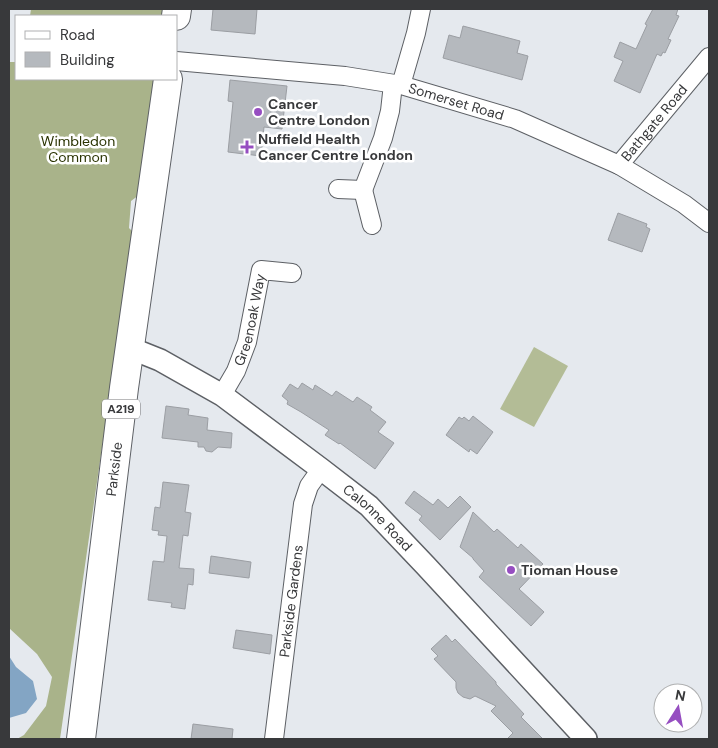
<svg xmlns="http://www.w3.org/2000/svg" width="718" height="748" font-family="'DM Sans',sans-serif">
	<rect width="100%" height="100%" fill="#e5e9ee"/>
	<!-- green -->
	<path fill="#b3bc96" d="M 534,347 L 568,366 L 534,427 L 500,409 Z"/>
	<!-- forest -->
	<path fill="#a9b38a" d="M 31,9 L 165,9 L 164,16 L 30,16 Z
		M 9,62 L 16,62 L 16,79 L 156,79 L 139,195 L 131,201 L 129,228 L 133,232 L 60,739 L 17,739 L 24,735 L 46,706 L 52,677 L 37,654 L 9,628 Z"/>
	<!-- water -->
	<path fill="#83a5c4" d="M 9,656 L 16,667 L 33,681 L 37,699 L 26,713 L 9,718 Z"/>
	<!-- building -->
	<path fill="#b5b9be" stroke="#9b9ea3" d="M 213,9 L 257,9 L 255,34 L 211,30 Z
		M 653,9 L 678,9 L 676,15 L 679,16 L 668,39 L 671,40 L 665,53 L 663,52 L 661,56 L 657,54 L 640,93 L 614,81 L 623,61 L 614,57 L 620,42 L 636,49 L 647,25 L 645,24 Z
		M 463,26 L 520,41 L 517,53 L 528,56 L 522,80 L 443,58 L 449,35 L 460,38 Z
		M 230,80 L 287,86 L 282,129 L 264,127 L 261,156 L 228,152 L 233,102 L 228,101 Z
		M 618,213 L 647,224 L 646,227 L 650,229 L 642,252 L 608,240 Z
		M 302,383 L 313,390 L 315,385 L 332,396 L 336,391 L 353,402 L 357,397 L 372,407 L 370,410 L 386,422 L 378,432 L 394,443 L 375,469 L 340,443 L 339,444 L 325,435 L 329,430 L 301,412 L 287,404 L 288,401 L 282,396 L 290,384 L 298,389 Z
		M 166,406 L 189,409 L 188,415 L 208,418 L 207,430 L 232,433 L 231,448 L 218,447 L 212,452 L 206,451 L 204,447 L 198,447 L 198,442 L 162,438 Z
		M 473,416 L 493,432 L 477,454 L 470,449 L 469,452 L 446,435 L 459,417 L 462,419 L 464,417 L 469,421 Z
		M 163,482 L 189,485 L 185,512 L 191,513 L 188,536 L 183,535 L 179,568 L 194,569 L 193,585 L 188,584 L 185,609 L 171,607 L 172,603 L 148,600 L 153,561 L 164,562 L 167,536 L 158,535 L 159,531 L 152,530 L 155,507 L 160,508 Z
		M 414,491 L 433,505 L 438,499 L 448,508 L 460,496 L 471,507 L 440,540 L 419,520 L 422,516 L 405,503 Z
		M 473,512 L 494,532 L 497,529 L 518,548 L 521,544 L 543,564 L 519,589 L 544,612 L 531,626 L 479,577 L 484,571 L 473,559 L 473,558 L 460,547 Z
		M 211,556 L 251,562 L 249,578 L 209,573 Z
		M 236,630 L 272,635 L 270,654 L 233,648 Z
		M 446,635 L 452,642 L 455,639 L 496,682 L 496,684 L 524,714 L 521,717 L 543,739 L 507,739 L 513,733 L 491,711 L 496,706 L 475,696 L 470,699 L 463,697 L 458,693 L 456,688 L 456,682 L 434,659 L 438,656 L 431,649 Z
		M 193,724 L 233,729 L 232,739 L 191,739 Z"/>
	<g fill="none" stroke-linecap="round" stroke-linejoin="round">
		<!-- minor casing -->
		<g stroke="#5d6065" stroke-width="20">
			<g id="minor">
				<path id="s1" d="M 176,61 L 345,76 L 401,85 L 515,119 L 619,165 L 684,204 L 709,223"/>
				<path d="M 401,85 L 416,33 L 421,9"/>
				<path id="s2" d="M 619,165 L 709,57"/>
				<path d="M 338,189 L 363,190 L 383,138 L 390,111 L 393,84"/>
				<path d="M 363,190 L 372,225"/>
				<path id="s3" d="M 222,395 L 236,371 L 247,342 L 261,270 L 292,273"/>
				<path id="s4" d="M 274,739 L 303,504 L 309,486 L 321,469"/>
			</g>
		</g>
		<!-- tertiary casing -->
		<g stroke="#5d6065" stroke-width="24">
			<g id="tertiary">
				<path id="s5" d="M 130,348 L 160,360 L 222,395 L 321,469 L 369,506 L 426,566 L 586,739"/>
			</g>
		</g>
		<!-- primary casing -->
		<g stroke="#5d6065" stroke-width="30">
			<g id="primary">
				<path d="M 176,16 L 177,9"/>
				<path id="s6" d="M 81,739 L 124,388 L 168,79"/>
			</g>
		</g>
		<!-- minor -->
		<use href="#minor" stroke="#fff" stroke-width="18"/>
		<!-- tertiary -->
		<use href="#tertiary" stroke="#fff" stroke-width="21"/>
		<!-- primary -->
		<use href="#primary" stroke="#fff" stroke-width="28"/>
	</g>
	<!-- markers -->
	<g fill="#964ec1" stroke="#fff" stroke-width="2">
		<circle cx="258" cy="112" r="5"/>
		<path d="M244.5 139.5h5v5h5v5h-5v5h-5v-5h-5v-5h5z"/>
		<circle cx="511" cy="570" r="5"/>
	</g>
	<g text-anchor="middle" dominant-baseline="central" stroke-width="5" stroke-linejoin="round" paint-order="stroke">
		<!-- shield labels -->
		<rect fill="#fff" stroke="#747476" stroke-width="1" x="102" y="399.5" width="38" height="19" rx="4"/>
		<g font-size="12" font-weight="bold" fill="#38393b">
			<text x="121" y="409">A219</text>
		</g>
		<!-- street labels -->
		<g font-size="14" fill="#38393b" stroke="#fff">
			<text stroke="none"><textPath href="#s1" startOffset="284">Somerset Road</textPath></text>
			<text stroke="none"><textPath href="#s2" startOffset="55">Bathgate Road</textPath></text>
			<text stroke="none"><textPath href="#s3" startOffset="81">Greenoak Way</textPath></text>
			<text stroke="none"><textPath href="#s6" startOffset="272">Parkside</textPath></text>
			<text stroke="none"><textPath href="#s5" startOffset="302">Calonne Road</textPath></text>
			<text stroke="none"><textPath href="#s4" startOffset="139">Parkside Gardens</textPath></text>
		</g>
		<!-- poi labels -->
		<g font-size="14" font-weight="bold" fill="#38393b" stroke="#fff" text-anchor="start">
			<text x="268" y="104">Cancer<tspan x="268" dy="16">Centre London</tspan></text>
			<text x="258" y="139">Nuffield Health<tspan x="258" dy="16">Cancer Centre London</tspan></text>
			<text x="521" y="570">Tioman House</text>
		</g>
		<!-- park labels -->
		<g font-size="14" fill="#293200" stroke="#fff">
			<text x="78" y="141">Wimbledon<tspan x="78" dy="16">Common</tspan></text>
		</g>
	</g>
	<!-- border -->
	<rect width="718" height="748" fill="none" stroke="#38393b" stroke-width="20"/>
	<!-- legend -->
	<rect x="15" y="15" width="162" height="65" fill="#ffffff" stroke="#afb0b1"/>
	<rect x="25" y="31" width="25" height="8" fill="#ffffff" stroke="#afb0b1"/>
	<text x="60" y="40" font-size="15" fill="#38393b">Road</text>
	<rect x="25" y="52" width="25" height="15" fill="#b5b9be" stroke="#afb0b1"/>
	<text x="60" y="65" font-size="15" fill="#38393b">Building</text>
	<!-- north arrow -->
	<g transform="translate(678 708) rotate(11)"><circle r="24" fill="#ffffff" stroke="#afb0b1"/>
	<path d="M0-4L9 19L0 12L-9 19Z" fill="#964ec1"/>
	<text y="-8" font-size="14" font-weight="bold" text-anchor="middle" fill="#38393b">N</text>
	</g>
</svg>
